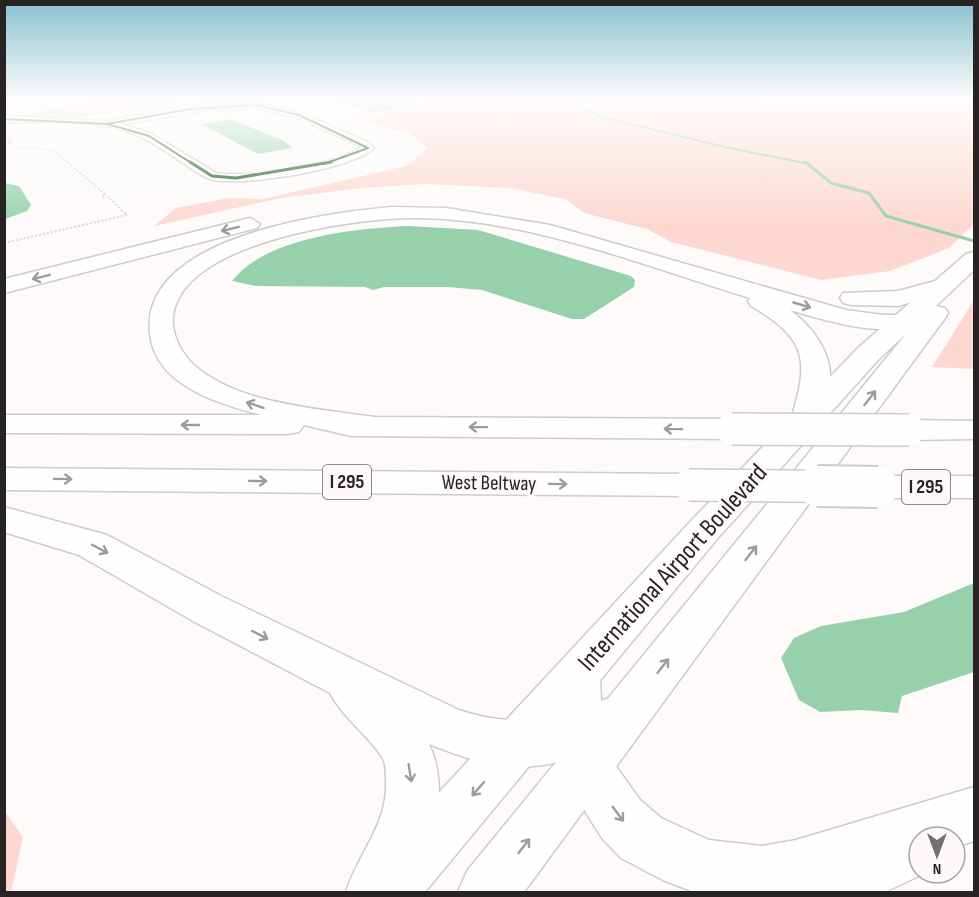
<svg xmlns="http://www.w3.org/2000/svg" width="979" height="897" font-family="'Sofia Sans Condensed',sans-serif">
	<rect width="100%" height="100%" fill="#fdfaf9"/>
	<!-- green -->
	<path fill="#fdd8d0" d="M 104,100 L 187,100 C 150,106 57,126 25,116 L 39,111 Z
		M 429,100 L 974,105 L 974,224 L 949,248 L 890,271 L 821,280 L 671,242 L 647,229 L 584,213 L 565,199 L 510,188 L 426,184 L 361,188 L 281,198 L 154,226 L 176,208 L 229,198 L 263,199 L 406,166 L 428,148 L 406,131 L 388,129 L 351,113 C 360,111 367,115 376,114 C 389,113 418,107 429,100 Z
		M 974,300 L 974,369 L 932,367 Z
		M 4,810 L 23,837 L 11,892 L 5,892 Z"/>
	<!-- water -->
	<path fill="#97d1ab" d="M 333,100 L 421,100 L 411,106 L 373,113 Z
		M 230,119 L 284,141 L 293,148 L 258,154 L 201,124 Z
		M 5,183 L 19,186 L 31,205 L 27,211 L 5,219 Z
		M 409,226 L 478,230 L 631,276 L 635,280 L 634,287 L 584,319 L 572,319 L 482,290 L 448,287 L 384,287 L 373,290 L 365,287 L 256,286 L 232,281 C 265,237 358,228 409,226 Z
		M 974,583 L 974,672 L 902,696 L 898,713 L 861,710 L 820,712 L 799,700 L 781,658 L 794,638 L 821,626 L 904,612 Z"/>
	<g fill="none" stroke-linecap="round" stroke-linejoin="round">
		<!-- stream-far1 -->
		<path stroke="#97d1ab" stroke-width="2" d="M 567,100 L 601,117 L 729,148 L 810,164"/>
		<!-- stream -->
		<path stroke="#97d1ab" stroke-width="3" d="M 805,162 L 831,183 L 869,193 L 886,216 L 974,241"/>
		<!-- lane casing -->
		<g stroke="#cecbca" stroke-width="3">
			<path id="lane" d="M 4,140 L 10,141 L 11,142 L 4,144 Z"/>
		</g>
		<!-- street casing -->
		<g stroke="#cecbca" stroke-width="3">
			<path id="street" d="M 235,102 C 285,103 324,123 370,143 L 374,148 C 354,169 238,188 210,179 C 201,176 191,168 183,163 C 164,150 145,137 123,130 C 85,119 43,124 4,122 L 4,116 L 107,121 L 190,106 ZM 256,108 L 295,117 L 362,147 C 334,165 249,178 216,173 L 152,134 L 123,124 L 213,109 Z"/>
		</g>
		<!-- secondary casing -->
		<g stroke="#cecbca" stroke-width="3">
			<path id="secondary" d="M 974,252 L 974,270 L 936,306 L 945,308 L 948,313 L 945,318 L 524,892 L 458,892 L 467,871 L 906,334 L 878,360 L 717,539 L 425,892 L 358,892 L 366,871 L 691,521 L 858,348 L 966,254 Z"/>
		</g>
		<!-- highway casing -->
		<g stroke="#cecbca" stroke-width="3">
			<path id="highway" d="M 392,207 L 446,208 L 550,225 L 846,310 L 883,315 L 905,315 L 933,309 L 942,312 L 946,317 L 942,322 C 885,337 846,327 790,310 C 820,333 837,362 828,399 C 825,409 824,418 818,426 L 807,428 L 796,426 L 791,419 C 809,361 808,339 751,306 L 748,301 L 750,298 C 637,264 508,210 388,219 C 333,223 182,246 173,316 C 171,334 181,353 194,365 C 237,404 320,409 375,417 L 732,419 L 743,422 L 748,429 L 743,436 L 732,439 L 351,436 L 304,425 L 299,432 L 288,434 L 4,433 L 4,415 L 262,415 C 222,405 160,387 151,340 C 131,238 324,213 392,207 Z
				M 250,218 L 260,224 L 257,228 L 4,293 L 4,279 Z
				M 943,279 L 951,281 L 955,286 L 951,291 L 898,306 L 852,305 L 843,303 L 840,298 L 843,293 L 898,291 Z
				M 909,420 L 974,421 L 974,439 L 909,440 L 898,437 L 893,430 L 898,423 Z
				M 4,468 L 689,474 L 701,477 L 707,485 L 701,493 L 689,496 L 4,490 Z
				M 878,476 L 974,476 L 974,498 L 878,498 L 866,495 L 860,487 L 866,479 Z
				M 4,507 L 107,535 L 223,597 L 459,710 C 491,721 519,722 553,718 L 554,675 L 561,661 L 577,655 L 593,661 L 600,675 L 601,701 L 627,691 L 644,698 L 651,713 L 644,728 L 605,746 L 608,755 L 640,800 L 661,818 L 709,840 L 762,846 L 796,840 L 974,787 L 974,841 L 955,847 L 955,837 L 919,837 L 919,873 L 925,873 L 885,892 L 694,892 L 663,880 L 621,858 L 602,838 L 567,783 L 558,762 C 508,774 475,762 429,744 C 452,795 431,845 407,892 L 346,892 C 358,853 388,825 386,781 C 386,771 386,761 380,754 C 365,733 342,716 330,693 L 193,621 L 79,555 L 4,532 Z"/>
		</g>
		<!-- path-far1 -->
		<path stroke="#d9d8d8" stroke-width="1.5" stroke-dasharray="2 2" stroke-linecap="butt" d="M 17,147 L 52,150 L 69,164"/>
		<!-- path -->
		<path stroke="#d9d8d8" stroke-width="2" stroke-dasharray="2 2" stroke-linecap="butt" d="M 4,243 L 127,215 L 108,197 L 104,198 L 102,196 L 106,195 L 67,162"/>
		<!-- lane -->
		<use href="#lane" fill="#fffefe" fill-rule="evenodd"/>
		<!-- street -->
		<use href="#street" fill="#fffefe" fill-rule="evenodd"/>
		<!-- secondary -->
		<use href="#secondary" fill="#fffefe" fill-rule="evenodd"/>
		<!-- highway -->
		<use href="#highway" fill="#fffefe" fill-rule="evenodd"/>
		<!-- highway-bridge-far1 casing -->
		<g stroke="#cecbca" stroke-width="34" stroke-linecap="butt">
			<path id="highway-bridge-far1" d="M 732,429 L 909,430
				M 689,485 L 878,487"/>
		</g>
		<!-- highway-bridge casing -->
		<g stroke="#cecbca" stroke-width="44" stroke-linecap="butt">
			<path id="highway-bridge" d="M 817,486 L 878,487"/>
		</g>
		<!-- highway-bridge-far1 -->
		<use href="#highway-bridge-far1" stroke="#fffefe" stroke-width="31"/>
		<!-- highway-bridge -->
		<use href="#highway-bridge" stroke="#fffefe" stroke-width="40"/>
		<!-- cycleway-far1 casing -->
		<g stroke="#fef9f8" stroke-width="4">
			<path id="cycleway-far1" d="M 4,119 L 107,124
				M 107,124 L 149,136 L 193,164
				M 107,124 L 190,109 L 256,105 L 299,115 L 368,148 L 324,164"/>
		</g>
		<!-- cycleway casing -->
		<g stroke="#fef9f8" stroke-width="5">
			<path id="cycleway" d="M 190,162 L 212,176 L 236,178 L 331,162"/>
		</g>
		<!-- cycleway-far1 -->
		<use href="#cycleway-far1" stroke="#1b5e20" stroke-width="2"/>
		<!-- cycleway -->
		<use href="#cycleway" stroke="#1b5e20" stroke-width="3"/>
	</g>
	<!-- one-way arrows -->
	<defs><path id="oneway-shaft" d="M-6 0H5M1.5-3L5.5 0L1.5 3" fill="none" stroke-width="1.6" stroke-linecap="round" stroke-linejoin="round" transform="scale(1.5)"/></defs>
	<g stroke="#9e9c9b">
		<use href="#oneway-shaft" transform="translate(230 229) rotate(166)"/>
		<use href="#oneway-shaft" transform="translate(41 277) rotate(166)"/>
		<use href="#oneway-shaft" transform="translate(802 305) rotate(16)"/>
		<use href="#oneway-shaft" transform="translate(870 398) rotate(-52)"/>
		<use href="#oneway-shaft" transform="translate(255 405) rotate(-162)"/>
		<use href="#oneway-shaft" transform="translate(190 425) rotate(-180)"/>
		<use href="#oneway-shaft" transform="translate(478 427) rotate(-179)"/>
		<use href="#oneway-shaft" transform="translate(673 429) rotate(-179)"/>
		<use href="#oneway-shaft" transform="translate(63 479) rotate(1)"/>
		<use href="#oneway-shaft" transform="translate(258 481) rotate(1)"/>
		<use href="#oneway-shaft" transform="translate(558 484) rotate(1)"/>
		<use href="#oneway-shaft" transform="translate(100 549) rotate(28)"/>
		<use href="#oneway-shaft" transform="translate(751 553) rotate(-52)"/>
		<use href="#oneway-shaft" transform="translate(260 635) rotate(27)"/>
		<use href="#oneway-shaft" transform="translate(663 666) rotate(-52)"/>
		<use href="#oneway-shaft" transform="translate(410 773) rotate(81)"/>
		<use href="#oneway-shaft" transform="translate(478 789) rotate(131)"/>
		<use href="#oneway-shaft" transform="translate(618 814) rotate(53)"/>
		<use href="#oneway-shaft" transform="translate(524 846) rotate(-52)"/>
	</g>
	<!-- sky -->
	<linearGradient id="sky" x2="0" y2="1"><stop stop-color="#87c0d0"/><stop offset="0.44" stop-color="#fefdfc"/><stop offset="1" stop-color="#fefdfc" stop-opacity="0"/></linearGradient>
	<rect width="979" height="226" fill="url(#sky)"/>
	<g text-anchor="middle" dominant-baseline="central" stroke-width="6" stroke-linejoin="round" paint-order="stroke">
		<!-- shield labels -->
		<g fill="#fef9f8" stroke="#686463" stroke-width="1.5">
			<rect x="323" y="465" width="48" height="34" rx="4.5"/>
			<rect x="902" y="470" width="48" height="34" rx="4.5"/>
		</g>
		<g font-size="20" font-weight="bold" fill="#282423">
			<text x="347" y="482">I 295</text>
			<text x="926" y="487">I 295</text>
		</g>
		<!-- street labels -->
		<g font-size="21" fill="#282423" stroke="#fef9f8">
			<text transform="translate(489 483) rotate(1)">West Beltway</text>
		</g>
		<!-- near-street labels -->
		<g font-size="26" fill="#282423" stroke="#fef9f8">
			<text transform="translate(673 568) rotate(-48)">International Airport Boulevard</text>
		</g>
	</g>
	<!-- border -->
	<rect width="979" height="897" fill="none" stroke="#282423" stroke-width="12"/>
	<!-- north arrow -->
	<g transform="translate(937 855) rotate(180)"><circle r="28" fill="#fef9f8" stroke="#a8a4a3" stroke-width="1.5"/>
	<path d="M0-4.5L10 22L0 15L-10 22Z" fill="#736f6e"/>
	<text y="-9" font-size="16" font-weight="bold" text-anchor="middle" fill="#282423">N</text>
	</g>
</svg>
